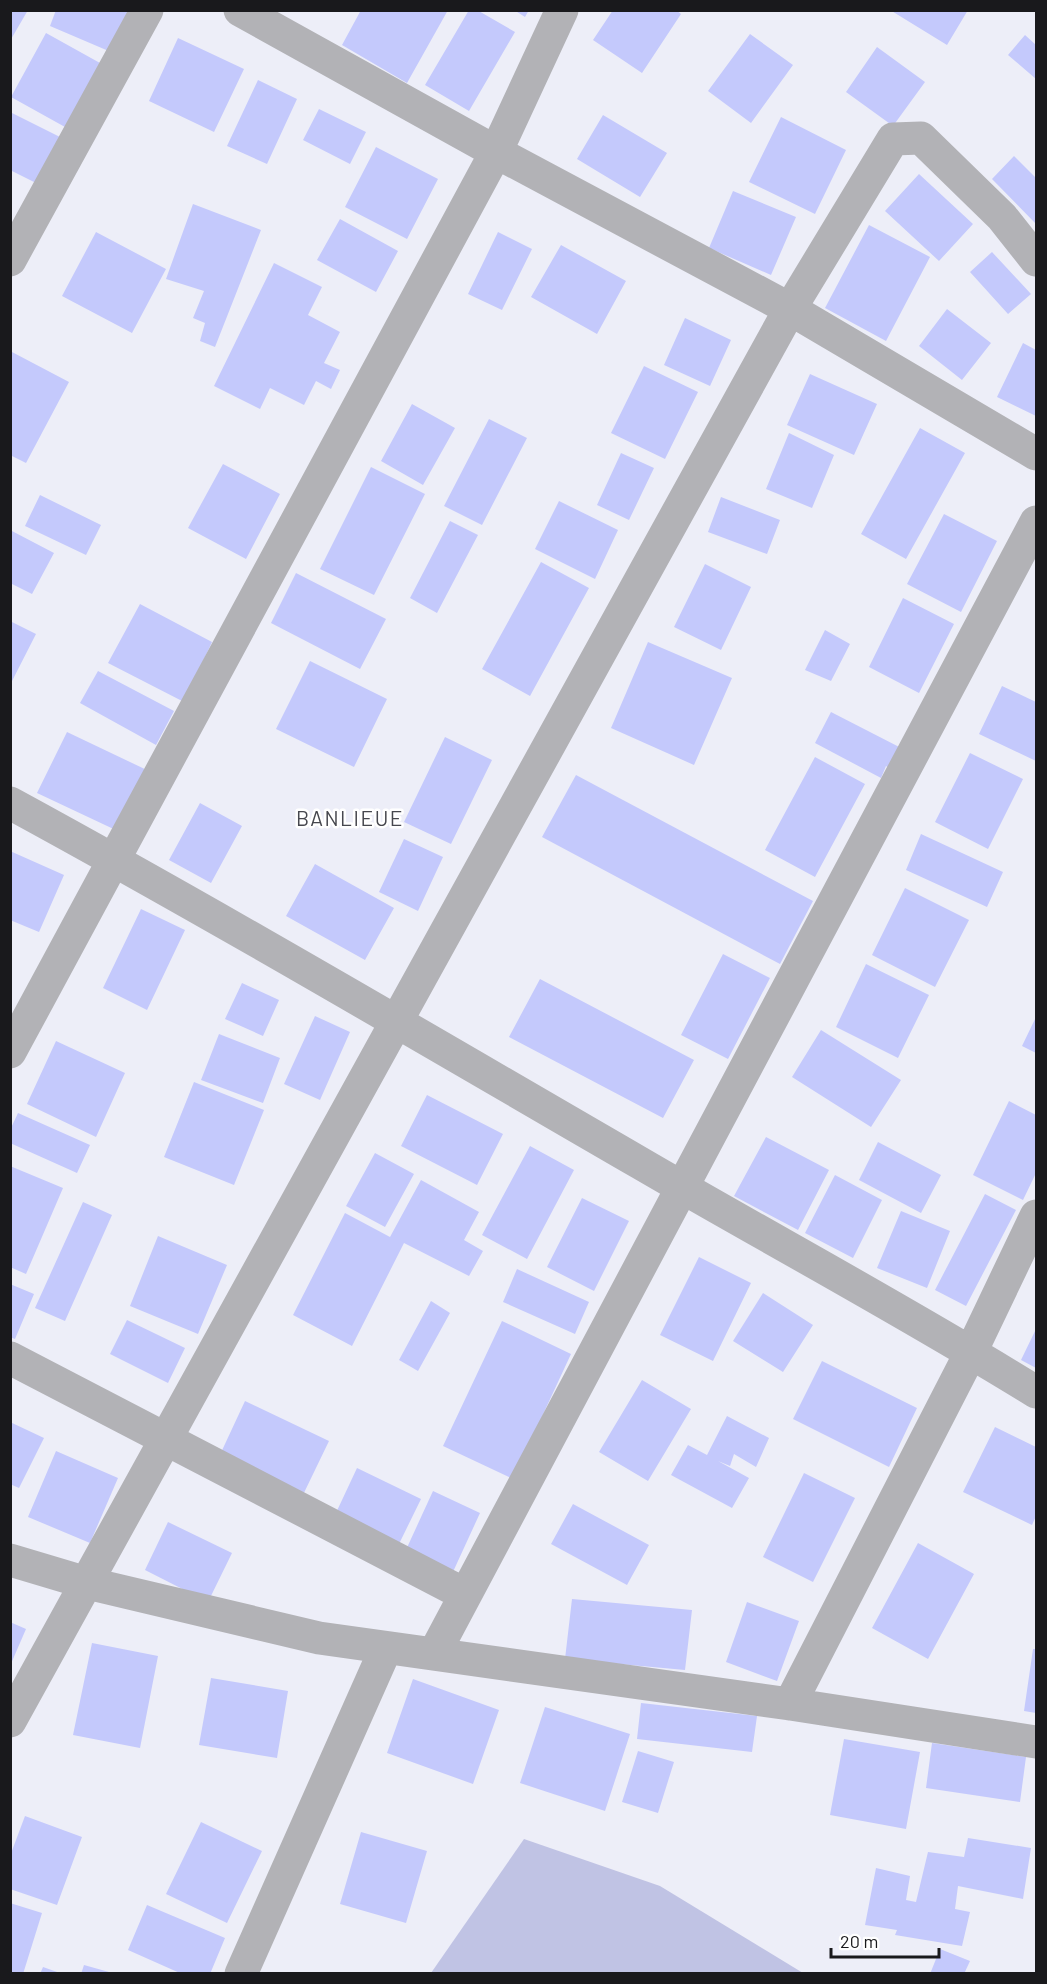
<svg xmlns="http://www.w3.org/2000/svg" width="1047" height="1984" font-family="Barlow,sans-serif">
	<rect width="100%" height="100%" fill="#edeef8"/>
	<!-- green -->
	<path fill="#c0c3e4" d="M 524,1839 L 660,1886 L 803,1973 L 431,1973 Z"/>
	<!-- building -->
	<path fill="#c4c9fc" d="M 10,10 L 28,10 L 10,41 Z
		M 56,10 L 137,10 L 118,55 L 50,26 Z
		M 361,10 L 448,10 L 407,83 L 342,45 Z
		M 469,10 L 477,10 L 515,32 L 469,111 L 425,85 Z
		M 514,10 L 529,10 L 525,17 Z
		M 613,10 L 676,10 L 681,14 L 642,73 L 593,40 Z
		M 890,10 L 968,10 L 947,45 Z
		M 46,33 L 100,63 L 65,127 L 11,97 Z
		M 750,34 L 793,65 L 751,123 L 708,91 Z
		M 1025,35 L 1036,45 L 1036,79 L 1008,55 Z
		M 178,38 L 244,69 L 214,132 L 149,101 Z
		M 877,47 L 925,82 L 893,126 L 846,92 Z
		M 258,80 L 297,99 L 267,164 L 227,146 Z
		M 319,109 L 366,132 L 350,164 L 303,140 Z
		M 10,112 L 62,138 L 38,184 L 10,170 Z
		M 603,115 L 667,153 L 640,197 L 577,159 Z
		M 781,117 L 846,150 L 815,214 L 749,182 Z
		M 376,147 L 438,179 L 407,239 L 345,207 Z
		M 1014,156 L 1036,178 L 1036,224 L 992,179 Z
		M 919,174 L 973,224 L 939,261 L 885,211 Z
		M 733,191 L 796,217 L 771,275 L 709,248 Z
		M 193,204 L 261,230 L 215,347 L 200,341 L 205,323 L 193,318 L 204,291 L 166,279 Z
		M 340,219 L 398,251 L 376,292 L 317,260 Z
		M 869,225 L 930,257 L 886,341 L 825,308 Z
		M 96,232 L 166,269 L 132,333 L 62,296 Z
		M 498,232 L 532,249 L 502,310 L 468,294 Z
		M 561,245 L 626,281 L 597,334 L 531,297 Z
		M 992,252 L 1031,294 L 1008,314 L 970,272 Z
		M 274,263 L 322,287 L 308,315 L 340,332 L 324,363 L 340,370 L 331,389 L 316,381 L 304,405 L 270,388 L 260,409 L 214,386 Z
		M 947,309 L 991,343 L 962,380 L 919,346 Z
		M 685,318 L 731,340 L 710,386 L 664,365 Z
		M 1023,343 L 1036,350 L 1036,416 L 997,397 Z
		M 12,352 L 69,382 L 26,463 L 10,455 Z
		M 644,366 L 698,392 L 665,459 L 611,433 Z
		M 810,374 L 877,404 L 854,455 L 787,425 Z
		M 412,404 L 455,428 L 423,485 L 381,461 Z
		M 489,419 L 527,438 L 482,525 L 444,506 Z
		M 920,428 L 965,453 L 906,559 L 861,534 Z
		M 789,433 L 834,455 L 812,508 L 766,489 Z
		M 621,453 L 654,468 L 629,520 L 597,505 Z
		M 223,464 L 280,494 L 246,559 L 188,528 Z
		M 371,467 L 425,494 L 374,595 L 320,569 Z
		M 40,495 L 101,525 L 86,555 L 25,526 Z
		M 721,497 L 780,520 L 767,554 L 708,532 Z
		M 559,501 L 618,530 L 595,579 L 535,549 Z
		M 944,514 L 997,541 L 961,612 L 907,584 Z
		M 450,521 L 478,535 L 437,613 L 410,598 Z
		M 10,530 L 54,553 L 32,594 L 10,583 Z
		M 541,562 L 589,588 L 530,696 L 482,669 Z
		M 705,564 L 751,587 L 721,650 L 674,627 Z
		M 296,573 L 386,619 L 360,669 L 271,623 Z
		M 903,598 L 954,624 L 919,693 L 869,667 Z
		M 140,604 L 212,642 L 184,702 L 108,663 Z
		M 10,621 L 36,634 L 10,685 Z
		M 825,630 L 850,644 L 831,681 L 805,670 Z
		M 648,642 L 732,678 L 694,765 L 611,728 Z
		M 310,661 L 387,699 L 354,767 L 276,729 Z
		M 98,671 L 174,711 L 156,745 L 80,703 Z
		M 1002,686 L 1036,702 L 1036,761 L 979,734 Z
		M 831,712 L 907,751 L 897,774 L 886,766 L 881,778 L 815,743 Z
		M 67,732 L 151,772 L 122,833 L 37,793 Z
		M 445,737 L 492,760 L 451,844 L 404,822 Z
		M 970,753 L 1023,779 L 988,849 L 935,822 Z
		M 815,757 L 865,784 L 815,877 L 765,850 Z
		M 576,775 L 813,901 L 780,964 L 542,837 Z
		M 200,803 L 242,826 L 211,883 L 169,860 Z
		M 921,834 L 1003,872 L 987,907 L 906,870 Z
		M 404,839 L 443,857 L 418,911 L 379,892 Z
		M 10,851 L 64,875 L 39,932 L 10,920 Z
		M 315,864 L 394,908 L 365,960 L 286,916 Z
		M 905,888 L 969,920 L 935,987 L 872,955 Z
		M 141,909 L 185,930 L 147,1010 L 103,988 Z
		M 723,954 L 770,978 L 728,1059 L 681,1035 Z
		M 866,964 L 929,995 L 898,1058 L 836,1027 Z
		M 540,979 L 694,1060 L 663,1118 L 509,1037 Z
		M 242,983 L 279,1000 L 263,1036 L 225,1019 Z
		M 315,1016 L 350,1032 L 320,1100 L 284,1084 Z
		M 1036,1017 L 1036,1053 L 1022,1046 Z
		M 821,1030 L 901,1080 L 871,1127 L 792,1077 Z
		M 219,1034 L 280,1058 L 263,1103 L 201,1080 Z
		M 56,1041 L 125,1073 L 96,1137 L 27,1104 Z
		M 194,1082 L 264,1110 L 234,1185 L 164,1157 Z
		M 427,1095 L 503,1134 L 477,1185 L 401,1146 Z
		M 1009,1101 L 1036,1115 L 1036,1173 L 1023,1200 L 973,1175 Z
		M 18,1113 L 90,1145 L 77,1173 L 10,1143 L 10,1130 Z
		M 766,1137 L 829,1170 L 798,1230 L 734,1196 Z
		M 878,1142 L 941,1175 L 921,1213 L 859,1180 Z
		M 530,1146 L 574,1170 L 527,1259 L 482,1235 Z
		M 375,1153 L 414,1174 L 385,1227 L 346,1206 Z
		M 10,1166 L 63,1188 L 26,1274 L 10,1267 Z
		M 835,1175 L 882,1200 L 853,1258 L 805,1233 Z
		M 421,1180 L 479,1212 L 464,1240 L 483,1251 L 469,1276 L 404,1243 L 352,1346 L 293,1315 L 345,1213 L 390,1237 Z
		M 985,1194 L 1016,1210 L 966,1306 L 935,1290 Z
		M 582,1198 L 629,1221 L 594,1291 L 547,1267 Z
		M 83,1202 L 112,1215 L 65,1321 L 35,1308 Z
		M 901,1211 L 950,1231 L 927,1288 L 877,1268 Z
		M 158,1236 L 227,1265 L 198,1334 L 130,1306 Z
		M 699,1257 L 751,1283 L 713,1361 L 660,1335 Z
		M 517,1269 L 589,1302 L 575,1334 L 503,1302 Z
		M 10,1284 L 34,1294 L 15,1339 L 10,1337 Z
		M 763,1293 L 813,1325 L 783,1372 L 733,1341 Z
		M 431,1301 L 450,1313 L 418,1371 L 399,1360 Z
		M 127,1320 L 185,1348 L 168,1383 L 110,1354 Z
		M 502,1321 L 571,1354 L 513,1479 L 443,1446 Z
		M 1036,1329 L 1036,1368 L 1021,1360 Z
		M 822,1361 L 917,1408 L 889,1467 L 793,1419 Z
		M 642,1380 L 691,1409 L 648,1481 L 599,1452 Z
		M 245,1401 L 329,1441 L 301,1499 L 218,1459 Z
		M 727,1416 L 769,1438 L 756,1467 L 734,1454 L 730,1466 L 718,1461 L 749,1478 L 732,1508 L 671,1475 L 688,1445 L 707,1455 Z
		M 10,1422 L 44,1438 L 19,1488 L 10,1484 Z
		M 995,1427 L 1036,1447 L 1036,1516 L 1032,1525 L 963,1492 Z
		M 56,1451 L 118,1478 L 90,1543 L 28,1517 Z
		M 357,1468 L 421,1499 L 398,1546 L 335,1515 Z
		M 804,1473 L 855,1498 L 813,1582 L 763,1557 Z
		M 433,1491 L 480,1513 L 452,1574 L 405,1552 Z
		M 573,1504 L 649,1545 L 627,1585 L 551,1544 Z
		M 168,1522 L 232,1553 L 208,1602 L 145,1570 Z
		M 918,1543 L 974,1574 L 928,1659 L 872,1628 Z
		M 572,1599 L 692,1610 L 685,1670 L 565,1659 Z
		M 747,1602 L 799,1621 L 777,1681 L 726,1662 Z
		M 10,1622 L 26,1629 L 10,1666 Z
		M 92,1643 L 158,1656 L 140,1748 L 73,1735 Z
		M 1033,1649 L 1036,1649 L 1036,1713 L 1024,1711 Z
		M 211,1678 L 288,1691 L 277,1758 L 199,1745 Z
		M 413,1679 L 499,1710 L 473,1784 L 387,1753 Z
		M 641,1703 L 757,1716 L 752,1752 L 637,1739 Z
		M 545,1707 L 630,1734 L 605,1811 L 520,1783 Z
		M 844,1739 L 920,1752 L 906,1829 L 830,1815 Z
		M 932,1743 L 1026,1757 L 1020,1802 L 926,1788 Z
		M 638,1751 L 674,1762 L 658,1813 L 622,1802 Z
		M 25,1816 L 82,1837 L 57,1905 L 10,1889 L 10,1856 Z
		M 201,1822 L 262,1851 L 227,1923 L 166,1894 Z
		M 361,1832 L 427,1851 L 406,1923 L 340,1904 Z
		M 968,1838 L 1031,1848 L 1023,1899 L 958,1886 L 955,1909 L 970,1912 L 962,1946 L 895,1935 L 897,1930 L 865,1925 L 876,1868 L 910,1876 L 906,1900 L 916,1902 L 928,1852 L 964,1857 Z
		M 10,1903 L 42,1913 L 23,1974 L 10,1974 Z
		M 147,1905 L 225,1938 L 210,1974 L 182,1974 L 128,1950 Z
		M 940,1949 L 970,1961 L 964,1974 L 930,1974 Z
		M 84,1965 L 109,1972 L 108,1974 L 81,1974 Z
		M 43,1967 L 60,1973 L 60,1974 L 40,1974 Z"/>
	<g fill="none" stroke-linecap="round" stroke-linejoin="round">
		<!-- minor -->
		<path stroke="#b2b2b6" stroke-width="33" d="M 240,10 L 496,152 L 790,309 L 1036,454
			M 10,260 L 147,10
			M 10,803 C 223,919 431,1042 640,1163 C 772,1240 907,1312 1036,1392
			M 10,1052 L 496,152 L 562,10
			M 10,1358 L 464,1594
			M 10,1560 L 87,1583 L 319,1638 L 790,1704 L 1036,1742
			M 434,1654 L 1036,522
			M 790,1704 L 971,1352 L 1036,1216
			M 10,1721 L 790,309 L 893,139 L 921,138 L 1002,217 L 1036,260
			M 241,1974 L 386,1648"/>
	</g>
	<g text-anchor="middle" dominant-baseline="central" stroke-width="5" stroke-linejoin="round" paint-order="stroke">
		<!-- neighbourhood labels -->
		<g font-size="21" letter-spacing="1.5" fill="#46474e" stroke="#fff">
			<text x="350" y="817">BANLIEUE</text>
		</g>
	</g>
	<!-- border -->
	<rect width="1047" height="1984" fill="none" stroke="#19191c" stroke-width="24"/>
	<!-- scale -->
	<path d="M831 1948v9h108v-9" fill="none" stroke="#19191c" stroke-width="3"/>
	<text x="840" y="1948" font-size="18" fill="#19191c" stroke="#ffffff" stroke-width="4.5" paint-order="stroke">20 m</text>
</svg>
